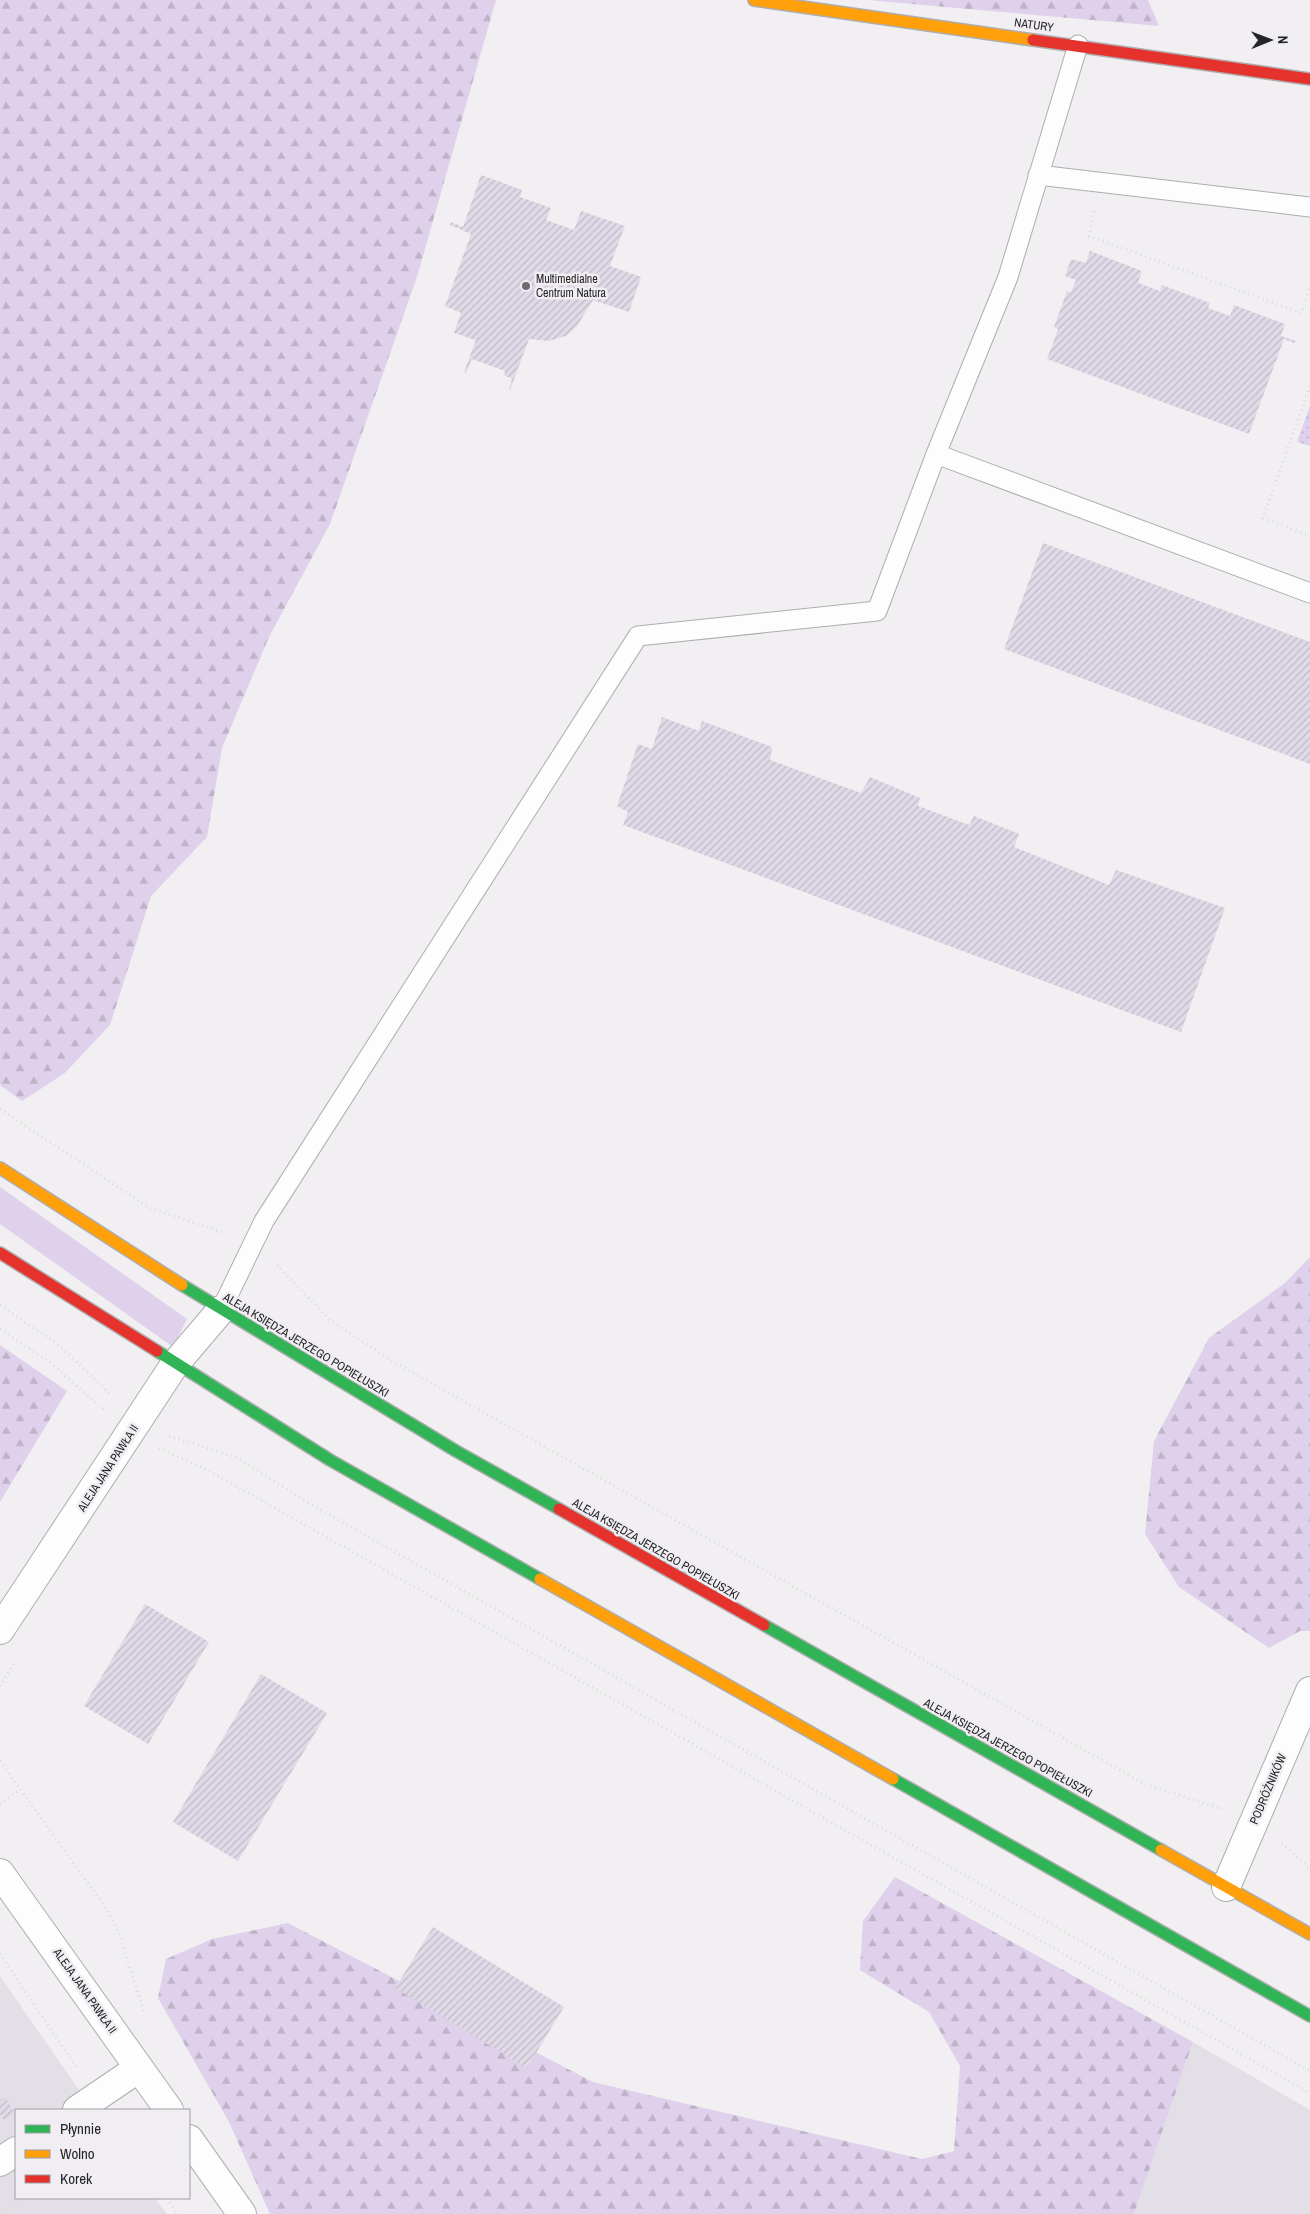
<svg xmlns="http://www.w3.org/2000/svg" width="1310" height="2214" font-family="'Archivo Narrow',sans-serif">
	<defs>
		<pattern id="forest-firs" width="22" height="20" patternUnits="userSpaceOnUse" patternTransform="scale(1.25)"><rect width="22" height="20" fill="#dfd1eb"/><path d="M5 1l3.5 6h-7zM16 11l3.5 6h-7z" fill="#bfb3c9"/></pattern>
		<pattern id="park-dots" width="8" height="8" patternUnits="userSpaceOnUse" patternTransform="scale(1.25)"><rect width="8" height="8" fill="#dfd1eb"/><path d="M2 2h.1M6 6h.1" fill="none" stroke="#bfb3c9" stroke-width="1.8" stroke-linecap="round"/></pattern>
		<pattern id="building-hatch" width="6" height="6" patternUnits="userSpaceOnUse" patternTransform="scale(1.25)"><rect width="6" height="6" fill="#e0d9e7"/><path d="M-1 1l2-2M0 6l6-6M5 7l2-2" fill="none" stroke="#c0bac6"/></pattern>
	</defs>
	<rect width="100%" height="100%" fill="#f1eff2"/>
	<!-- built -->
	<path fill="#e3dfe7" d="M 0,1976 L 93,2110 L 16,2110 L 16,2198 L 155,2198 L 167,2214 L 0,2214 Z
		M 1193,2042 L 1310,2110 L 1310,2214 L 1134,2214 Z"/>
	<!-- grass -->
	<path fill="#dfd1eb" d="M 0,1187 L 187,1319 L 173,1347 L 0,1224 Z"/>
	<!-- forest -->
	<path fill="url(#forest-firs)" d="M 0,0 L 496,0 L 417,277 L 330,524 L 269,637 L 222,748 L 207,837 L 151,896 L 110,1025 L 65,1073 L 22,1101 L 0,1085 Z
		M 868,0 L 1148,0 L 1159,26 Z
		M 1310,1257 L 1310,1631 L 1300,1631 L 1269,1648 L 1179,1587 L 1145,1534 L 1154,1441 L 1209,1338 L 1285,1283 Z
		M 0,1345 L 67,1391 L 0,1502 Z
		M 895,1877 L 1193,2042 L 1134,2214 L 270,2214 L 229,2122 L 158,1998 L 166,1959 L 212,1939 L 288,1923 L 593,2082 L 922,2159 L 954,2151 L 960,2066 L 929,2012 L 860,1970 L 863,1921 Z"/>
	<!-- park -->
	<path fill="url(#park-dots)" d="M 1310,406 L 1310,446 L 1297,442 Z"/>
	<!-- building -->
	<path fill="url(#building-hatch)" d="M 481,175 L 522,190 L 520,197 L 551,208 L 546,220 L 574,230 L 581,211 L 625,226 L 610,266 L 641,277 L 629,312 L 593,300 L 577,326 L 566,336 L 548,341 L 529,339 L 510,390 L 509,389 L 512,379 L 504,375 L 505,371 L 472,359 L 466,373 L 464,372 L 476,340 L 454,333 L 461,313 L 445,306 L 471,234 L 450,225 L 451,222 L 463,227 Z
		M 1090,251 L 1142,271 L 1138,283 L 1160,291 L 1162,285 L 1210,303 L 1208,308 L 1230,316 L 1234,305 L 1285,324 L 1281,336 L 1296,341 L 1294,343 L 1284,339 L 1249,434 L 1047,359 L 1058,329 L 1054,327 L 1067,291 L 1071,292 L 1076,280 L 1065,276 L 1071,259 L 1086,263 Z
		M 1043,543 L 1310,642 L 1310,764 L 1004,649 Z
		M 662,717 L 699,731 L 702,721 L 772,747 L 770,760 L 861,793 L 870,777 L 920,798 L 918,806 L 969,825 L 974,816 L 1019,834 L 1014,847 L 1109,885 L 1116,870 L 1225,908 L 1181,1032 L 623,825 L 628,812 L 617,806 L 638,744 L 652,749 Z
		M 145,1604 L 209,1642 L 148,1744 L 84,1706 Z
		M 261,1674 L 327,1713 L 238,1861 L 173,1822 Z
		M 433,1927 L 564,2007 L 527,2068 L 395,1988 Z
		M 5,2097 L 15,2113 L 4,2120 L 0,2114 L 0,2100 Z"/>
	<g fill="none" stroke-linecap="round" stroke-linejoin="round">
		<!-- lane casing -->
		<g stroke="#aeadaf" stroke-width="21">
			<path id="lane" d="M 1078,45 L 1008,277 L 936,454 L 1310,593
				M 1038,175 L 1310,207
				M 221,1310 L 264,1221 L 638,636 L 877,611 L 936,454"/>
		</g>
		<!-- street casing -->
		<g stroke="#aeadaf" stroke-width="30">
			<path id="street" d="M 0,1630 L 175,1364 L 221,1310
				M 0,1873 L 169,2110
				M 1226,1887 L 1310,1691
				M 77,2110 L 139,2068
				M 189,2139 L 242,2214
				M 0,2162 L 16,2151"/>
		</g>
		<!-- fast casing -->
		<g stroke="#aeadaf" stroke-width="14">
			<path id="fast" d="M 182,1285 L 456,1451 L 559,1509
				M 157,1351 L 330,1460 L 540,1579
				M 764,1625 L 1161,1850
				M 893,1779 L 1310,2016"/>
		</g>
		<!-- slow casing -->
		<g stroke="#aeadaf" stroke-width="14">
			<path id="slow" d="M 754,0 L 1033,40
				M 0,1168 L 182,1285
				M 540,1579 L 893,1779
				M 1161,1850 L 1310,1934"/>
		</g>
		<!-- jam casing -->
		<g stroke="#aeadaf" stroke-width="14">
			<path id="jam" d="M 1033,40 L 1310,79
				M 0,1253 L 157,1351
				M 559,1509 L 764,1625"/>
		</g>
		<!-- path -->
		<path stroke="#dcdbdc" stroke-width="3" stroke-dasharray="1 4" stroke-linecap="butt" d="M 1094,211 L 1089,236 L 1301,313 L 1310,288
			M 1310,386 L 1263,518 L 1310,536
			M 0,1109 L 149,1208 L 225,1233
			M 277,1265 L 331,1321 L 392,1361 L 1145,1784 L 1223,1809
			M 0,1305 L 59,1345 L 112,1396
			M 0,1329 L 51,1363 L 105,1411
			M 169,1436 L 238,1458 L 307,1502 L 1310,2071
			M 159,1448 L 206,1469 L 1310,2093
			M 0,1686 L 15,1661
			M 0,1761 L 108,1911 L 118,1931 L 144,2012
			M 0,1804 L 19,1790
			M 1282,1843 L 1310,1869
			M 0,1954 L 77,2068
			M 167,2198 L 178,2214
			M 2,2214 L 25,2198"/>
		<!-- lane -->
		<use href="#lane" stroke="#fdfdfd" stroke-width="19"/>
		<!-- street -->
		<use href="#street" stroke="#fdfdfd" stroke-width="28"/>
		<!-- fast -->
		<use href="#fast" stroke="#30b455" stroke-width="11"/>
		<!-- slow -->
		<use href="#slow" stroke="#ff9f0a" stroke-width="11"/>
		<!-- jam -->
		<use href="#jam" stroke="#e5322d" stroke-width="11"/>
	</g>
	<!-- markers -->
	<circle fill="#6c6b6d" stroke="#f1eef3" stroke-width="2" cx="526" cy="286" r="5"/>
	<g text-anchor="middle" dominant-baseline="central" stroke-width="5" stroke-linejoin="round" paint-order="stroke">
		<!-- street labels -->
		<g font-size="12" fill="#252426" stroke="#f1eef3">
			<text transform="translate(1034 25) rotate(8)">NATURY</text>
			<text transform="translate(306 1345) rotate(31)">ALEJA KSIĘDZA JERZEGO POPIEŁUSZKI</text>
			<text transform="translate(108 1468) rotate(-57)">ALEJA JANA PAWŁA II</text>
			<text transform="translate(656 1549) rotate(30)">ALEJA KSIĘDZA JERZEGO POPIEŁUSZKI</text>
			<text transform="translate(1008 1748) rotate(29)">ALEJA KSIĘDZA JERZEGO POPIEŁUSZKI</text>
			<text transform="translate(1268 1789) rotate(-67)">PODRÓŻNIKÓW</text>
			<text transform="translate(85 1991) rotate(55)">ALEJA JANA PAWŁA II</text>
		</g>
		<!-- poi labels -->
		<g font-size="12" fill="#252426" stroke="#f1eef3" text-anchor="start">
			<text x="536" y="279">Multimedialne<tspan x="536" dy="14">Centrum Natura</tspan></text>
		</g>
	</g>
	<!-- legend -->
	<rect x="15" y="2109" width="175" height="90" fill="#f1eef3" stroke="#9f9da1"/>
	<rect x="25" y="2125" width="25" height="8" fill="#30b455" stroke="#9f9da1"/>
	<text x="60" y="2134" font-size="15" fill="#252426">Płynnie</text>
	<rect x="25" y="2150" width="25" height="8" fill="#ff9f0a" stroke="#9f9da1"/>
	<text x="60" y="2159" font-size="15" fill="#252426">Wolno</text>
	<rect x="25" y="2175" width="25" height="8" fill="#e5322d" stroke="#9f9da1"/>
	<text x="60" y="2184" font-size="15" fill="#252426">Korek</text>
	<!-- north arrow -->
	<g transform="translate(1270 40) rotate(89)" stroke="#f1eef3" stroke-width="4" paint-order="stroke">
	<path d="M0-4L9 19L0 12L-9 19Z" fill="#252426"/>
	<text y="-8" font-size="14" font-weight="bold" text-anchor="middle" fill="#252426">N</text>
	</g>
</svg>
